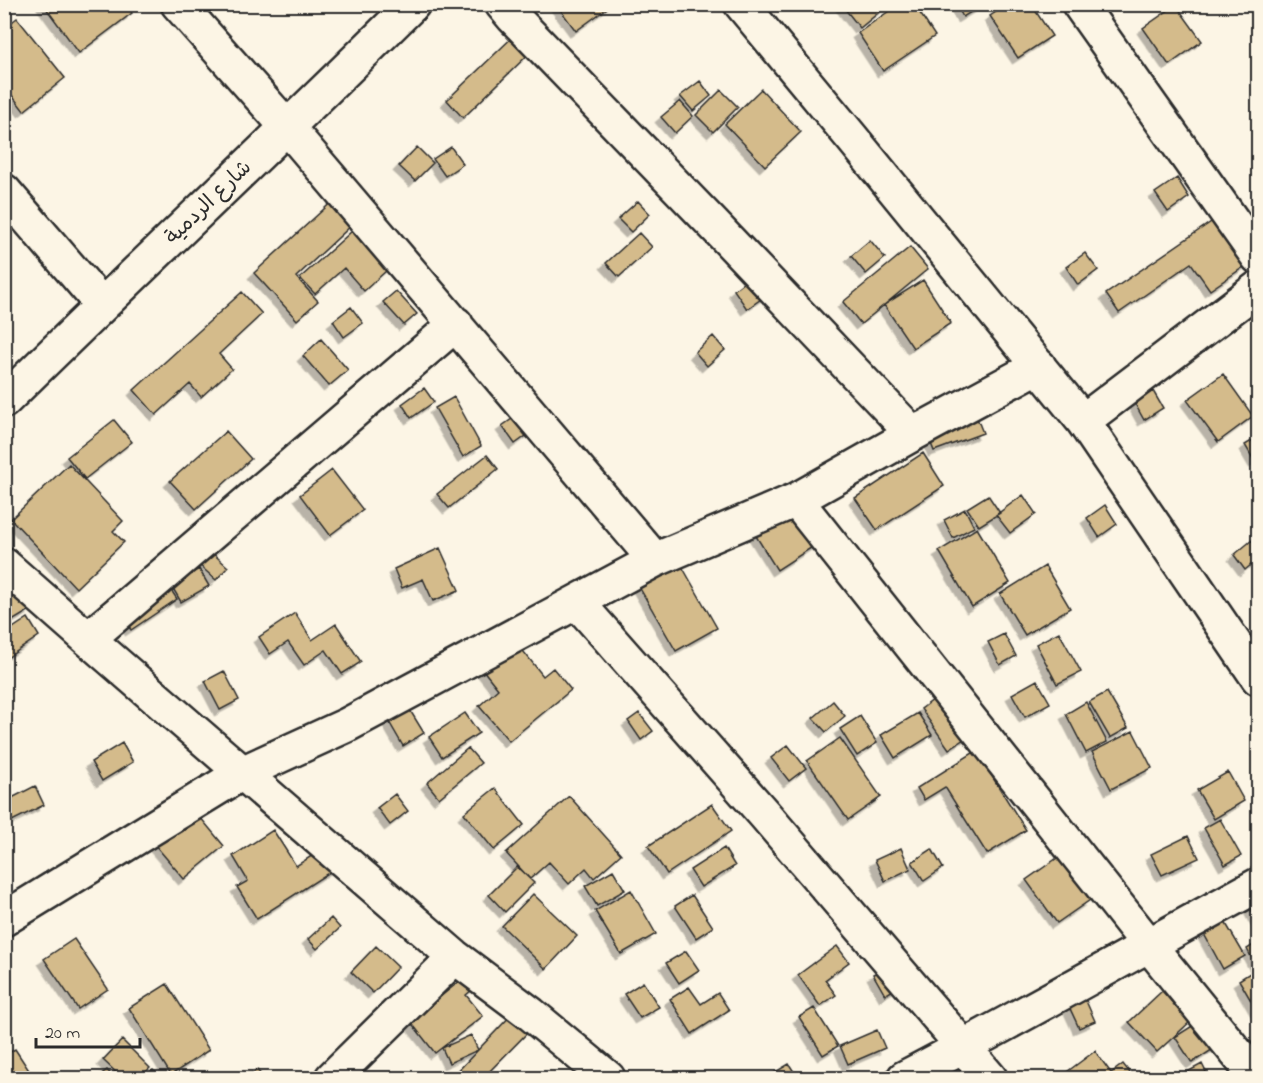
<svg xmlns="http://www.w3.org/2000/svg" width="1263" height="1083" font-family="'Indie Flower','Playpen Sans Arabic',sans-serif">
	<defs>
		<filter id="shadow"><feDropShadow dx="-5.5" dy="5.5" stdDeviation="0" flood-color="#0004"/></filter>
	</defs>
	<rect width="100%" height="100%" fill="#fcf5e5"/>
	<filter id="ink" filterUnits="userSpaceOnUse"><feTurbulence type="fractalNoise" baseFrequency=".0167" numOctaves="2"/><feDisplacementMap in="SourceGraphic" scale="12" xChannelSelector="R" yChannelSelector="G"/><feConvolveMatrix kernelMatrix="1 2 1 2 8 2 1 2 1" color-interpolation-filters="sRGB"/></filter>
	<g filter="url(#ink)">
		<!-- building -->
		<path fill="#d4bb8b" stroke="#2b2b2b" stroke-width="1.5" filter="url(#shadow)" d="M 43,4 L 126,4 L 132,13 L 79,53 Z
			M 556,4 L 609,4 L 610,6 L 576,31 Z
			M 841,4 L 889,4 L 860,28 Z
			M 899,4 L 914,4 L 935,36 L 883,71 L 858,33 Z
			M 956,4 L 984,4 L 963,17 Z
			M 1008,4 L 1031,4 L 1052,36 L 1018,58 L 990,16 Z
			M 1176,5 L 1202,41 L 1169,65 L 1143,28 Z
			M 17,18 L 65,78 L 24,111 L 7,89 L 4,92 L 4,28 Z
			M 521,29 L 537,46 L 463,118 L 447,100 Z
			M 700,81 L 711,96 L 693,111 L 680,96 Z
			M 761,89 L 801,132 L 765,166 L 725,124 Z
			M 721,90 L 738,107 L 713,132 L 696,115 Z
			M 680,101 L 693,116 L 675,133 L 661,117 Z
			M 417,147 L 433,163 L 415,181 L 399,166 Z
			M 451,147 L 463,164 L 445,176 L 433,159 Z
			M 1177,178 L 1189,197 L 1168,212 L 1155,193 Z
			M 348,187 L 368,210 L 296,277 L 318,301 L 297,320 L 254,273 Z
			M 638,201 L 650,214 L 631,232 L 618,219 Z
			M 1217,218 L 1248,264 L 1210,290 L 1191,263 L 1119,313 L 1106,294 Z
			M 362,222 L 397,261 L 364,291 L 344,268 L 315,294 L 300,278 Z
			M 639,233 L 652,247 L 619,277 L 606,263 Z
			M 870,240 L 885,258 L 866,274 L 851,256 Z
			M 910,247 L 928,269 L 861,324 L 843,302 Z
			M 1085,253 L 1098,270 L 1078,285 L 1066,267 Z
			M 753,275 L 768,294 L 747,309 L 734,290 Z
			M 923,280 L 951,323 L 913,348 L 884,305 Z
			M 396,291 L 417,314 L 404,325 L 383,302 Z
			M 242,292 L 262,314 L 219,354 L 232,369 L 201,397 L 190,384 L 156,415 L 134,390 Z
			M 351,307 L 363,323 L 344,337 L 333,321 Z
			M 713,336 L 725,350 L 707,366 L 695,352 Z
			M 321,339 L 348,370 L 329,386 L 303,356 Z
			M 1223,374 L 1253,416 L 1218,442 L 1187,400 Z
			M 424,388 L 434,402 L 411,418 L 402,404 Z
			M 1153,391 L 1163,408 L 1144,420 L 1134,402 Z
			M 454,397 L 481,446 L 463,457 L 435,408 Z
			M 525,410 L 537,428 L 515,444 L 502,426 Z
			M 975,413 L 983,433 L 934,451 L 926,431 Z
			M 114,420 L 132,442 L 85,479 L 67,457 Z
			M 226,431 L 251,459 L 196,509 L 170,481 Z
			M 1258,437 L 1258,460 L 1255,462 L 1245,445 Z
			M 923,453 L 944,486 L 877,530 L 855,498 Z
			M 487,455 L 498,469 L 449,508 L 437,494 Z
			M 69,464 L 123,521 L 113,531 L 124,542 L 76,588 L 11,519 Z
			M 332,470 L 363,510 L 330,535 L 300,495 Z
			M 988,495 L 1000,513 L 979,526 L 967,508 Z
			M 1023,495 L 1036,514 L 1010,533 L 996,515 Z
			M 791,503 L 817,544 L 777,570 L 751,528 Z
			M 1105,505 L 1117,524 L 1099,537 L 1087,518 Z
			M 965,509 L 974,527 L 953,538 L 944,520 Z
			M 977,528 L 1010,583 L 972,607 L 939,551 Z
			M 1252,540 L 1258,548 L 1258,559 L 1245,570 L 1234,555 Z
			M 440,548 L 459,590 L 433,601 L 423,579 L 402,588 L 394,569 Z
			M 209,550 L 228,567 L 216,580 L 197,563 Z
			M 679,561 L 717,628 L 676,651 L 638,585 Z
			M 1045,566 L 1070,608 L 1025,635 L 1000,594 Z
			M 199,569 L 209,586 L 181,602 L 171,585 Z
			M 165,581 L 177,599 L 131,630 L 119,612 Z
			M 15,582 L 32,609 L 4,626 L 4,588 Z
			M 295,613 L 312,640 L 336,624 L 361,662 L 342,674 L 326,650 L 304,665 L 288,642 L 270,654 L 259,637 Z
			M 28,618 L 39,636 L 4,660 L 4,634 Z
			M 1059,632 L 1081,672 L 1057,684 L 1036,644 Z
			M 1004,634 L 1016,656 L 1000,665 L 988,642 Z
			M 516,642 L 543,676 L 553,668 L 571,690 L 509,741 L 479,706 L 498,689 L 483,670 Z
			M 224,671 L 239,700 L 220,710 L 205,681 Z
			M 1037,680 L 1050,703 L 1025,717 L 1012,694 Z
			M 1107,692 L 1128,728 L 1110,738 L 1089,702 Z
			M 941,694 L 970,735 L 949,749 L 921,709 Z
			M 833,701 L 845,716 L 826,732 L 813,718 Z
			M 1086,702 L 1107,742 L 1086,753 L 1066,714 Z
			M 408,707 L 424,733 L 403,746 L 388,720 Z
			M 465,713 L 479,733 L 442,757 L 429,737 Z
			M 639,713 L 653,731 L 641,740 L 628,721 Z
			M 918,713 L 932,735 L 895,758 L 881,735 Z
			M 860,716 L 877,743 L 857,756 L 840,729 Z
			M 1133,731 L 1152,768 L 1111,789 L 1092,752 Z
			M 840,738 L 881,797 L 848,820 L 807,761 Z
			M 122,743 L 133,762 L 102,781 L 91,762 Z
			M 788,745 L 806,768 L 789,781 L 771,758 Z
			M 468,748 L 481,763 L 439,798 L 427,783 Z
			M 976,751 L 1026,830 L 987,854 L 945,787 L 924,800 L 917,788 Z
			M 1228,772 L 1244,801 L 1214,819 L 1197,790 Z
			M 35,786 L 44,805 L 4,825 L 4,802 Z
			M 495,788 L 524,825 L 494,850 L 464,813 Z
			M 395,794 L 408,811 L 390,825 L 377,808 Z
			M 569,796 L 621,854 L 594,878 L 586,868 L 569,884 L 549,862 L 530,879 L 506,853 Z
			M 712,804 L 731,831 L 667,874 L 648,846 Z
			M 174,817 L 185,830 L 200,817 L 224,846 L 184,879 L 149,838 Z
			M 1220,819 L 1241,856 L 1225,865 L 1204,828 Z
			M 273,830 L 296,866 L 332,843 L 344,863 L 257,919 L 237,887 L 248,881 L 233,856 Z
			M 1188,836 L 1199,858 L 1162,875 L 1151,854 Z
			M 724,848 L 735,866 L 701,887 L 690,870 Z
			M 901,848 L 910,869 L 885,881 L 875,860 Z
			M 932,849 L 943,868 L 924,881 L 912,862 Z
			M 1060,856 L 1090,900 L 1057,923 L 1026,880 Z
			M 517,867 L 534,883 L 505,912 L 489,895 Z
			M 613,870 L 625,890 L 597,906 L 585,886 Z
			M 631,890 L 656,934 L 621,954 L 595,911 Z
			M 533,894 L 577,936 L 546,969 L 502,926 Z
			M 1258,894 L 1258,923 L 1246,901 Z
			M 692,895 L 713,927 L 696,938 L 675,906 Z
			M 331,918 L 340,928 L 317,949 L 308,939 Z
			M 1225,922 L 1245,956 L 1223,969 L 1204,934 Z
			M 74,939 L 108,989 L 78,1009 L 44,959 Z
			M 1258,942 L 1258,970 L 1247,949 Z
			M 376,946 L 398,967 L 373,993 L 351,972 Z
			M 837,946 L 849,962 L 825,980 L 836,995 L 820,1006 L 798,975 Z
			M 686,951 L 699,970 L 679,983 L 666,963 Z
			M 900,959 L 912,979 L 885,995 L 873,974 Z
			M 1253,971 L 1258,981 L 1258,1010 L 1257,1011 L 1239,980 Z
			M 470,973 L 479,984 L 466,995 L 483,1016 L 435,1053 L 410,1021 Z
			M 643,982 L 659,1007 L 640,1018 L 624,994 Z
			M 167,984 L 209,1050 L 171,1075 L 129,1008 Z
			M 689,987 L 701,1004 L 718,993 L 729,1010 L 692,1034 L 670,999 Z
			M 1162,991 L 1190,1022 L 1157,1052 L 1129,1022 Z
			M 1082,992 L 1095,1021 L 1079,1028 L 1066,1000 Z
			M 814,1008 L 838,1046 L 823,1055 L 799,1017 Z
			M 517,1009 L 534,1026 L 483,1078 L 463,1078 L 457,1072 Z
			M 1211,1014 L 1227,1040 L 1192,1063 L 1175,1037 Z
			M 877,1030 L 885,1048 L 848,1064 L 840,1046 Z
			M 471,1035 L 478,1050 L 449,1063 L 442,1048 Z
			M 122,1040 L 150,1068 L 139,1078 L 122,1078 L 103,1060 Z
			M 15,1049 L 34,1078 L 8,1078 L 4,1073 L 4,1056 Z
			M 1095,1051 L 1111,1073 L 1123,1064 L 1134,1078 L 1061,1078 L 1060,1077 Z
			M 789,1064 L 798,1078 L 767,1078 L 767,1077 Z
			M 1202,1064 L 1209,1078 L 1179,1078 L 1178,1077 Z
			M 107,1070 L 114,1078 L 96,1078 Z
			M 153,1070 L 160,1078 L 142,1078 Z
			M 257,1070 L 264,1078 L 246,1078 Z"/>
		<g fill="none" stroke-linecap="round" stroke-linejoin="round">
			<!-- minor casing -->
			<g stroke="#2b2b2b" stroke-width="38">
				<path id="minor" d="M 178,4 L 288,128 L 655,560
					M 502,4 L 513,17 L 714,225 L 913,434
					M 741,4 L 852,138 L 1083,421 L 1258,678
					M 1079,4 L 1258,257
					M 4,191 L 102,305
					M 4,401 C 139,268 278,138 413,4
					M 1083,421 L 1258,288
					M 796,500 L 1148,944 L 1257,1078
					M 4,565 L 88,639 L 455,957 L 531,1014 L 608,1078
					M 577,602 L 765,815 L 990,1078
					M 88,639 L 456,324
					M 4,919 L 242,773 L 347,725 L 655,560 L 796,500 L 913,434 L 1039,366
					M 332,1078 L 455,957
					M 904,1078 C 1023,1016 1140,949 1258,885"/>
			</g>
			<!-- minor -->
			<use href="#minor" stroke="#fcf5e5" stroke-width="33"/>
		</g>
	</g>
	<g text-anchor="middle" dominant-baseline="central" stroke-width="4.5" stroke-linejoin="round" paint-order="stroke">
		<!-- street labels -->
		<g font-size="21" fill="#2b2b2b" stroke="#fcf5e5">
			<text transform="translate(209 203) rotate(-44)">شارع الردمية</text>
		</g>
	</g>
	<!-- margin -->
	<rect width="1263" height="1083" fill="none" stroke="#fcf5e5" stroke-width="24"/>
	<rect x="12" y="12" width="1239" height="1059" fill="none" stroke="#2b2b2b" stroke-width="2" filter="url(#ink)"/>
	<!-- scale -->
	<path d="M36 1038v9h104v-9" fill="none" stroke="#2b2b2b" stroke-width="3"/>
	<text x="45" y="1038" font-size="18" fill="#2b2b2b" stroke="#fcf5e5" stroke-width="4.5" paint-order="stroke">20 m</text>
</svg>
